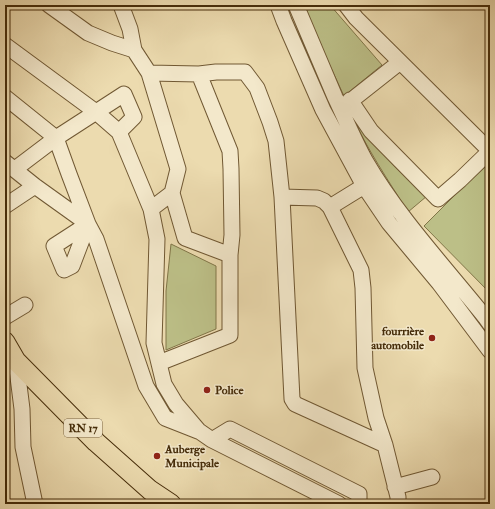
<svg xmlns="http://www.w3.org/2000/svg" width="495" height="509" font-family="'IM FELL Double Pica',serif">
	<rect width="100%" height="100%" fill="#ecdbaf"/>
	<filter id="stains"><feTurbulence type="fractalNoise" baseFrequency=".005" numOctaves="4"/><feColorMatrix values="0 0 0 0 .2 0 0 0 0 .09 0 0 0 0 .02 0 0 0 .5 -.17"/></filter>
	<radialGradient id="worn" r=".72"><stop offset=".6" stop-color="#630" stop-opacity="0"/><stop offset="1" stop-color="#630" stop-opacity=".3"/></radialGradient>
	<!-- green -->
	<path fill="#bcbf87" stroke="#817648" d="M 303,5 L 330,5 L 382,65 L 344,96 L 312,27 Z
		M 351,114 L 395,167 L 427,196 L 408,212 C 388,180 367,149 351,114 Z
		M 486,164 L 490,168 L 490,293 L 424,226 Z
		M 171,244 L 216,266 L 216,329 L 166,350 L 166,291 Z"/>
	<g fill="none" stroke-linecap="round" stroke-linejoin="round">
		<!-- minor casing -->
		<g stroke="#705833" stroke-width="17">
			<path id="minor" d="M 49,5 L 88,33 L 112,43 L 134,50
				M 121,5 L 130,29 L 134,50 L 149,73 L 178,169 L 172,193 L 151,209
				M 278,5 L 284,21 L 323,110 L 364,186 L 389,223 L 439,283 L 490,351
				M 296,5 C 309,36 322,67 335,97 C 345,118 354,140 365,160 C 398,217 444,266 485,317 L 490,324
				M 346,5 L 356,18 L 490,151
				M 5,45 L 96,112 L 119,132 L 151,209 L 157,239 L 154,343 L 164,384 L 176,404 L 199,431 L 212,440 L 339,504
				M 149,73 L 199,74 L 216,72 L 245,72 L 257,88 L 270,122 L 276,141 L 282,197 L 292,399 L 295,404 L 385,445
				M 5,97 L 56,138 L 69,174 L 88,224 L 96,239 L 146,386 L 165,418 L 198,431
				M 350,100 L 371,131 L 438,199 L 460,180 L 490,151
				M 343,107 L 400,62
				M 5,162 L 35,186 L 88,224
				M 15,169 L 56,138 L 124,94 L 134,117 L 119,132
				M 172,193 L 185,238 L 230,255
				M 282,197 L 317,198 L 324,201 L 330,207 L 361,270 L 363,288 L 365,368 L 376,418 L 385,445 L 398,497 L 398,504
				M 5,206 L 35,186
				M 330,207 L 364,186
				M 88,224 L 72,266 L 64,270 L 54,246 Z
				M 5,317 L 25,305
				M 16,361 L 22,409 L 23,447 L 35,504
				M 159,363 L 230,335 L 230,255 L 232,235 L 231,169 L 230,151 L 199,74
				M 212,440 L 230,429 L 359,494 L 359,504
				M 395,487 L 432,477"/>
		</g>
		<!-- major casing -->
		<g stroke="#462d0a" stroke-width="21">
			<path id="major" d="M 5,342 L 16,361 L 96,442 L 150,490 L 171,504"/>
		</g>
		<!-- minor -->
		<use href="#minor" stroke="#f3e8cb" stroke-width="15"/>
		<!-- major -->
		<use href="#major" stroke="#ecdbaf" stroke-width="19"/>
	</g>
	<!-- markers -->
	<g fill="#8f2418" stroke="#f3e8cb" stroke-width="1.5">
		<circle cx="432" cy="338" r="4"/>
		<circle cx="207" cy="390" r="4"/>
		<circle cx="157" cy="456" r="4"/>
	</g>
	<g text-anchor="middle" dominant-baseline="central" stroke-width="3" stroke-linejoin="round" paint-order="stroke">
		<!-- shield labels -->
		<rect fill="#f3e8cb" stroke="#7a6544" stroke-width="1" x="64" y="419" width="38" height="18" rx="3"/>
		<g font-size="11" font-weight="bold" fill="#462d0a">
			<text x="83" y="428">RN 17</text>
		</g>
		<!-- poi labels -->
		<g font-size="12" font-weight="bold" fill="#462d0a" stroke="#f3e8cb" text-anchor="start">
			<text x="424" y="331" text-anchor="end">fourrière<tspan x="424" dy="14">automobile</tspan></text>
			<text x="215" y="390">Police</text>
			<text x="165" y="449">Auberge<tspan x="165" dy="14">Municipale</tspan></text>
		</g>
	</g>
	<!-- margin -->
	<rect width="495" height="509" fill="none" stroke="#ecdbaf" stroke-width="20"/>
	<rect x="6" y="6" width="483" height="497" fill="none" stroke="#462d0a" stroke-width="2"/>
	<rect x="10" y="10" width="475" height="489" fill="none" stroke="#462d0a"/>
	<rect width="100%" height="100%" filter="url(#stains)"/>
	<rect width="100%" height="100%" fill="url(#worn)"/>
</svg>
